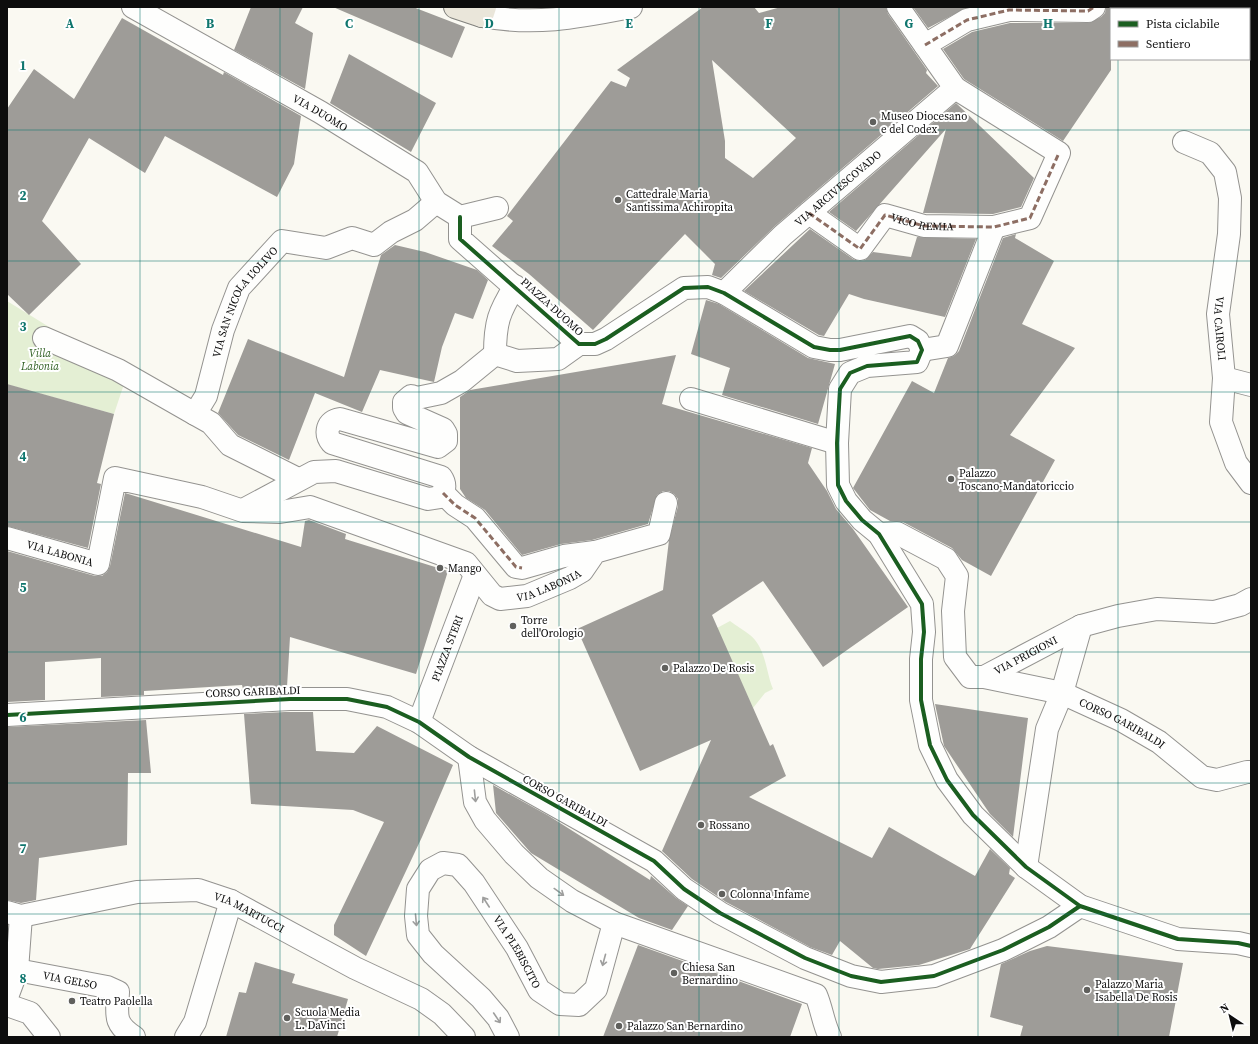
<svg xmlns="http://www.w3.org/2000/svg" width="1258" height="1044" font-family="'Source Serif 4',serif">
	<rect width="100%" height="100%" fill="#faf9f2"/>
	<!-- green -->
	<path fill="#e4efd4" d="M 7,301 L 127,375 L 114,414 L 9,385 L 7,393 Z
		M 730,621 C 736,626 744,630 750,635 C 766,648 766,672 773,689 L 765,693 L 753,708 L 717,628 Z"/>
	<!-- building -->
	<path fill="#9e9c98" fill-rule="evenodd" d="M 251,7 L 303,7 L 295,23 L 313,33 L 305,89 L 234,50 Z
		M 333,7 L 413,7 L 465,27 L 452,58 Z
		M 703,7 L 754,7 L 759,13 L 781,7 L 886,7 L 888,14 L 927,70 L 926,73 L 938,86 L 775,226 L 721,278 L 712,275 L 715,264 L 685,234 L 593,330 L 529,274 L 492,246 L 513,221 L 507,216 L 611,81 L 626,87 L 630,78 L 617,70 ZM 712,60 L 796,138 L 753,178 L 725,158 L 725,141 Z
		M 913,7 L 968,7 L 928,28 Z
		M 1106,7 L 1111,7 L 1111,70 L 1063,141 L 964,79 L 943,49 L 972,32 L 1010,23 L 1088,23 L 1101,17 L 1105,13 Z
		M 122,18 L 223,75 L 224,72 L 301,116 L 294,164 L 277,197 L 165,136 L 145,173 L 89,138 L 42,221 L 81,264 L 29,315 L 7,294 L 7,109 L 34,69 L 74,99 Z
		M 349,54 L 436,103 L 411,152 L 330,103 Z
		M 956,103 L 1034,178 L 1021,207 L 993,214 L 923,213 L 946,129 L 856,231 L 829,212 Z
		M 810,229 L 853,259 L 859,261 L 865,260 L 873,252 L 911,257 L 917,237 L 976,239 L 945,317 L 864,299 L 849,294 L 824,336 L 819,335 L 744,291 Z
		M 1016,234 L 1015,238 L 1054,261 L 1022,324 L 1075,348 L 1010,435 L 1055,460 L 991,576 L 962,560 L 952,548 L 903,522 L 890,521 L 870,510 L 853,488 L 912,381 L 934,393 L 948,358 L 954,356 L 959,351 L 1003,238 Z
		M 395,245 L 425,252 L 477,270 L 488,280 L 473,319 L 455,313 L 442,347 L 434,382 L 380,370 L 362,412 L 315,393 L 289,460 L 238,435 L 218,413 L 248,339 L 344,377 L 381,255 Z
		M 706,300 L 719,304 L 808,358 L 835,364 L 818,424 L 722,395 L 730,368 L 691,354 Z
		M 676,355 L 662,404 L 812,448 L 808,463 L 827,491 L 836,509 L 853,529 L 908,607 L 823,667 L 763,581 L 712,615 L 770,746 L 773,744 L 786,776 L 749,797 L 872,858 L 889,827 L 975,876 L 990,849 L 1010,868 L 1009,874 L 1015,878 L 970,949 L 919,965 L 878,969 L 873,968 L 840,941 L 832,955 L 810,947 L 726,902 L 692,879 L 662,851 L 711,740 L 640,771 L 577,629 L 663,590 L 669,540 L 678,506 L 678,499 L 674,494 L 669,491 L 663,491 L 657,495 L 648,524 L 592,540 L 561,544 L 522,555 L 485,510 L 466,498 L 460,489 L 460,397 L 470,390 Z
		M 7,384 L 114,414 L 97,483 L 101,484 L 88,548 L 7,526 Z
		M 125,493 L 301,547 L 305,521 L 309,520 L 346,534 L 345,539 L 448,571 L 416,674 L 290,637 L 287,687 L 243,689 L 242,685 L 144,691 L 144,695 L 101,697 L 101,658 L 45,662 L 45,700 L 7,702 L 7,551 L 95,576 L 102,576 L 107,572 L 110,566 Z
		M 935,704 L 1028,718 L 1013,837 L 990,814 L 944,746 Z
		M 285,712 L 313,712 L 316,751 L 354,753 L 377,726 L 453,765 L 422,837 L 366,956 L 334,935 L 334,925 L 384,822 L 353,810 L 251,804 L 244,714 Z
		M 146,720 L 151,773 L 128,773 L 127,845 L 39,858 L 36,900 L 21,903 L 7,900 L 7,727 Z
		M 493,785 L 549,816 L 650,880 L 651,876 L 676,898 L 688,906 L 672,930 L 639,918 L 531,853 L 496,813 Z
		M 638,945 L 802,1004 L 790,1037 L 603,1037 Z
		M 1047,946 L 1183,963 L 1169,1037 L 1020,1037 L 1023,1026 L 990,1017 L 1001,964 L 1030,951 Z
		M 255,962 L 295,974 L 292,983 L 348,999 L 337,1037 L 226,1037 L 239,992 L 246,993 Z"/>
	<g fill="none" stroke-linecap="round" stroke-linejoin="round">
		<!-- minor casing -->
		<g stroke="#949390" stroke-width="24">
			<g id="minor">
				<path id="s1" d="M 133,7 L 320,112 L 417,172 L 436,202 L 460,217 L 497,208"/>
				<path d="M 482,16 C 536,26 579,17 631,7"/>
				<path d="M 925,45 L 967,20 L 1009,10 L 1088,11 L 1094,7"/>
				<path id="s2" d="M 1184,142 L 1210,153 L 1225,172 L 1230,198 L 1229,234 L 1218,314 L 1224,378 L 1221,422 L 1236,463 L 1251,483"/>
				<path id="s3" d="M 809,213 L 860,249 L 885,215 L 924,226 L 994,227 L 1030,218 L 1059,153 L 955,88 L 898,7"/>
				<path d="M 460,217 L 460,239 L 579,344 L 595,344 L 606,339 L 684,288 L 708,287 L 724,293 L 814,347 L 830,350 L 840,350 L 910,336 L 918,341 L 922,350 L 917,362 L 867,366 L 850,373 L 840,389 L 837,443 L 838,485 L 846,501 L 862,520 L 879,534 L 922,604 L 924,632 L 921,659 L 921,700 L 930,745 L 947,780 L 973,815 L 1026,867 L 1080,906 L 1178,939 L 1238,943 L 1251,946"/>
				<path id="s4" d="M 724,293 L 783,235 L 955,88"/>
				<path id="s5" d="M 44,338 L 118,370 L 195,414 L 206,396 L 223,330 L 239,288 L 282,241 L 326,248 L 352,238 L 374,245 L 391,232 L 415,220 L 436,202"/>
				<path d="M 922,350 L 947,346 L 994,227"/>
				<path d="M 495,354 L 517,361 L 558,359 L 579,344"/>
				<path d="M 495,354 C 495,322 499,312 515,286"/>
				<path d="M 1224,378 L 1251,385"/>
				<path d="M 691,399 L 837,443"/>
				<path d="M 195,414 L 211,423 L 230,445 L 298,479"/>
				<path d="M 443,493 L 455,505 L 475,518 L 516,567 L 522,568 L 564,556 L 595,552"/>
				<path d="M 243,510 L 314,472 L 336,471 L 428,499 L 441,497 C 445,490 446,484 441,477 L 332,443 C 324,433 327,421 340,419 L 438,447 L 446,441 L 446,434 L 443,429 L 407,413 L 404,408 L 404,402 L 411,396 L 417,398 L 441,393 L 462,381 L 495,354"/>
				<path id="s6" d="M 879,534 L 897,533 L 946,559 L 957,576 L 953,611 L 955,657 L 970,677 L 984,677 L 1081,626 L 1118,616 L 1157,609 L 1214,612 L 1240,605 L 1251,599"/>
				<path id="s7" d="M 7,538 L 98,564 L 115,478 L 202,497 L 243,511 L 280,512 L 310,507 L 466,563 L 492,595 L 500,599 L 527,596 L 570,578 L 582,571 L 595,552 L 659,534 L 666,503"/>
				<path id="s8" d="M 984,677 L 1062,693 L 1121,720 L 1159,742 L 1202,777 L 1217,780 L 1247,772 L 1251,772"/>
				<path d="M 7,715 L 290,699 L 347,699 L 387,707 L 419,722 L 469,757 L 654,861 L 684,889 L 720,913 L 805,958 L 851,976 L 881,982 L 934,976 L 1003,950 L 1049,927 L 1080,906"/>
				<path id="s9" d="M 419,722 L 475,575"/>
				<path d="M 469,757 L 475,802 L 485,820 L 514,854 L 539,878 L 572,901 L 614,923 L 816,995 C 822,1009 823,1023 830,1037"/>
				<path d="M 1026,867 L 1047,729 L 1062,693 L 1081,626"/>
				<path id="s10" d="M 7,912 L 21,916 L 137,892 L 198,890 L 231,901 L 355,968 L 421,999 L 442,1014 L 464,1037"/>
				<path id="s11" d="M 17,970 L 107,987 L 118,992 C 117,1015 113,1023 134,1037"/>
				<path d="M 7,997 L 17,970 L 21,916"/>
				<path d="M 7,1005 L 30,1013 L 49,1037"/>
				<path d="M 186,1037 L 195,1022 L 231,901"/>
				<path id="s12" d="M 508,1037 L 498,1018 L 481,998 L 433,954 L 418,935 L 416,916 L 418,889 L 430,870 L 443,863 L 458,865 L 474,883 L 517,948 L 539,990 L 560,1004 L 579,1005 L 596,989 L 614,923"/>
			</g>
		</g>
		<!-- major casing -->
		<g stroke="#81817d" stroke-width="24">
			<path id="major" d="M 455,7 L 482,16 L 485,7"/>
		</g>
		<!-- minor -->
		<use href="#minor" stroke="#fefefd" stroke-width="22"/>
		<!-- major -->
		<use href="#major" stroke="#eae6da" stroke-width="22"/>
		<!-- quiet -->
		<path stroke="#8d6e63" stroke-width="3" stroke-dasharray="6 3" stroke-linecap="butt" d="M 925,45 L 967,20 L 1009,10 L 1088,11 L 1094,7
			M 809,213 L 860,249 L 885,215 L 924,226 L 994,227 L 1030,218 L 1059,153
			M 443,493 L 455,505 L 475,518 L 516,567 L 522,568"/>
		<!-- cycleway casing -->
		<g stroke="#fff" stroke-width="6">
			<path id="cycleway" d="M 460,217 L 460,239 L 579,344 L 595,344 L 606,339 L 684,288 L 708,287 L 724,293 L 814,347 L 830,350 L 840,350 L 910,336 L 918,341 L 922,350 L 917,362 L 867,366 L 850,373 L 840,389 L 837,443 L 838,485 L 846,501 L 862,520 L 879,534 L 922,604 L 924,632 L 921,659 L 921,700 L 930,745 L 947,780 L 973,815 L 1026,867 L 1080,906 L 1178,939 L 1238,943 L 1251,946
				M 7,715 L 290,699 L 347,699 L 387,707 L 419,722 L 469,757 L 654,861 L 684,889 L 720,913 L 805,958 L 851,976 L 881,982 L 934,976 L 1003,950 L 1049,927 L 1080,906"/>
		</g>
		<!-- cycleway -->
		<use href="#cycleway" stroke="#1b5e20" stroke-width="4"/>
	</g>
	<!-- one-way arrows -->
	<defs><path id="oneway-shaft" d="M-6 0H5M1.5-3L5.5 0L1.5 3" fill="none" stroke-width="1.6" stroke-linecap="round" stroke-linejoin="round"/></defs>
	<g stroke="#9e9e9d">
		<use href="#oneway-shaft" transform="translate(475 796) rotate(84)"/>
		<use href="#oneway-shaft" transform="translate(559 892) rotate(36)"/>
		<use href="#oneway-shaft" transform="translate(486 902) rotate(-123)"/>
		<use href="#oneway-shaft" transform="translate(416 920) rotate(85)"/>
		<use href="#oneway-shaft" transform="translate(604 960) rotate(105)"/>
		<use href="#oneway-shaft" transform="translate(497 1018) rotate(56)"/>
	</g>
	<!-- grid -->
	<path fill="none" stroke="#0f766e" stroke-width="1" stroke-opacity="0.55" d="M 140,7 L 140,1037M 280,7 L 280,1037M 419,7 L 419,1037M 559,7 L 559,1037M 699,7 L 699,1037M 839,7 L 839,1037M 978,7 L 978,1037M 1118,7 L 1118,9M 1118,59 L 1118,1037M 7,130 L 1251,130M 7,261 L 1251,261M 7,392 L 1251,392M 7,522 L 1251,522M 7,652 L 1251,652M 7,783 L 1251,783M 7,914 L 1251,914"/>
	<!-- markers -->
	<g fill="#60605d" stroke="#fff" stroke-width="1.5">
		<circle cx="873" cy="122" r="4"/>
		<circle cx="618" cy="200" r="4"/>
		<circle cx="951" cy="479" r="4"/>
		<circle cx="440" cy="568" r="4"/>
		<circle cx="513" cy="626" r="4"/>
		<circle cx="665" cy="668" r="4"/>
		<circle cx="701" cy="825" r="4"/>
		<circle cx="722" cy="894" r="4"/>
		<circle cx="674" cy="973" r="4"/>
		<circle cx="1087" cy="990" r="4"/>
		<circle cx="72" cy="1001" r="4"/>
		<circle cx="287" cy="1018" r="4"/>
		<circle cx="619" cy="1026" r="4"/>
	</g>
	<g text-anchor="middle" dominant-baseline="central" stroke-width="4" stroke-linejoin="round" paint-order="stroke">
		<!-- street labels -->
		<g font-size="11" fill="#0d0d0d" stroke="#fff">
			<text stroke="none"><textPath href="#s1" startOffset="215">VIA DUOMO</textPath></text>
			<text stroke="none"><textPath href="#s4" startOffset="155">VIA ARCIVESCOVADO</textPath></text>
			<text stroke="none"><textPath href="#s3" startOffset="143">VICO REMIA</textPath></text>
			<text stroke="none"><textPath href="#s5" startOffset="294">VIA SAN NICOLA L'OLIVO</textPath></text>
			<text transform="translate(552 307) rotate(42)">PIAZZA DUOMO</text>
			<text stroke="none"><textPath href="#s2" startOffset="210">VIA CAIROLI</textPath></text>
			<text stroke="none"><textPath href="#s7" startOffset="55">VIA LABONIA</textPath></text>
			<text stroke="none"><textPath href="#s7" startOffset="649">VIA LABONIA</textPath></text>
			<text stroke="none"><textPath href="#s9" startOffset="79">PIAZZA STERI</textPath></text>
			<text stroke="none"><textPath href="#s6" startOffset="261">VIA PRIGIONI</textPath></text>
			<text transform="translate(253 692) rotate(-2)">CORSO GARIBALDI</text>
			<text stroke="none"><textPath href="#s8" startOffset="147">CORSO GARIBALDI</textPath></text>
			<text transform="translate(565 801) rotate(29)">CORSO GARIBALDI</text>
			<text stroke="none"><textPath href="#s10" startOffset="250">VIA MARTUCCI</textPath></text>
			<text stroke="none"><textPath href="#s12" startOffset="341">VIA PLEBISCITO</textPath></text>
			<text stroke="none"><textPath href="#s11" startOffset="54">VIA GELSO</textPath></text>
		</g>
		<!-- poi labels -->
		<g font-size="11" fill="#0d0d0d" stroke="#fff" text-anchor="start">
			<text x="881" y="116">Museo Diocesano<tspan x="881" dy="13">e del Codex</tspan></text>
			<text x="626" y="194">Cattedrale Maria<tspan x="626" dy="13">Santissima Achiropita</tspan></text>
			<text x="959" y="473">Palazzo<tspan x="959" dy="13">Toscano-Mandatoriccio</tspan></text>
			<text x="448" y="568">Mango</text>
			<text x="521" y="620">Torre<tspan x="521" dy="13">dell'Orologio</tspan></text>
			<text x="673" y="668">Palazzo De Rosis</text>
			<text x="709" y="825">Rossano</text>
			<text x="730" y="894">Colonna Infame</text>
			<text x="682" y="967">Chiesa San<tspan x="682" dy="13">Bernardino</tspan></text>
			<text x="1095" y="984">Palazzo Maria<tspan x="1095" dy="13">Isabella De Rosis</tspan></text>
			<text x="80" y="1001">Teatro Paolella</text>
			<text x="295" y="1012">Scuola Media<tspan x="295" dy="13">L. DaVinci</tspan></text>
			<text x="627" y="1026">Palazzo San Bernardino</text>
		</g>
		<!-- park labels -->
		<g font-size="11" font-style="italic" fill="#306023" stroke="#fff">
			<text x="40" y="353">Villa<tspan x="40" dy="13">Labonia</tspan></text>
		</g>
	</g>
	<g font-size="13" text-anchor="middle" font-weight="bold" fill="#0f766e" stroke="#fff" stroke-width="4" stroke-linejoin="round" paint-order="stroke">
		<text x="70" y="28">A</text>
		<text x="210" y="28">B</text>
		<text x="349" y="28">C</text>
		<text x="489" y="28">D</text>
		<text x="629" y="28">E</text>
		<text x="769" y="28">F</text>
		<text x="909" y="28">G</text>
		<text x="1048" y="28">H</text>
		<text x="23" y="70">1</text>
		<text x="23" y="200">2</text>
		<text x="23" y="331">3</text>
		<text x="23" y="461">4</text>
		<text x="23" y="592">5</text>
		<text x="23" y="722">6</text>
		<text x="23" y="853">7</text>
		<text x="23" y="983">8</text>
	</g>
	<!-- border -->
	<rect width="1258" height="1044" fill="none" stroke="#0d0d0d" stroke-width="16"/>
	<!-- legend -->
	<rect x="1110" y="8" width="140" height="52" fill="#ffffff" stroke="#9e9e9e"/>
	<rect x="1118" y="21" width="20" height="6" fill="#1b5e20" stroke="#9e9e9e"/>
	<text x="1146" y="28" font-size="12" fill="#0d0d0d">Pista ciclabile</text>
	<rect x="1118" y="41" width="20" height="6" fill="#8d6e63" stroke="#9e9e9e"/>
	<text x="1146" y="48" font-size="12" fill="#0d0d0d">Sentiero</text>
	<!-- north arrow -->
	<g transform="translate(1230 1016) rotate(325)" stroke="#ffffff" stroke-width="3" paint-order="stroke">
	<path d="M0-3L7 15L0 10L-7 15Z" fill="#0d0d0d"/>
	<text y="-6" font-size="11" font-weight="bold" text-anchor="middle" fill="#0d0d0d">N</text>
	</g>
</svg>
